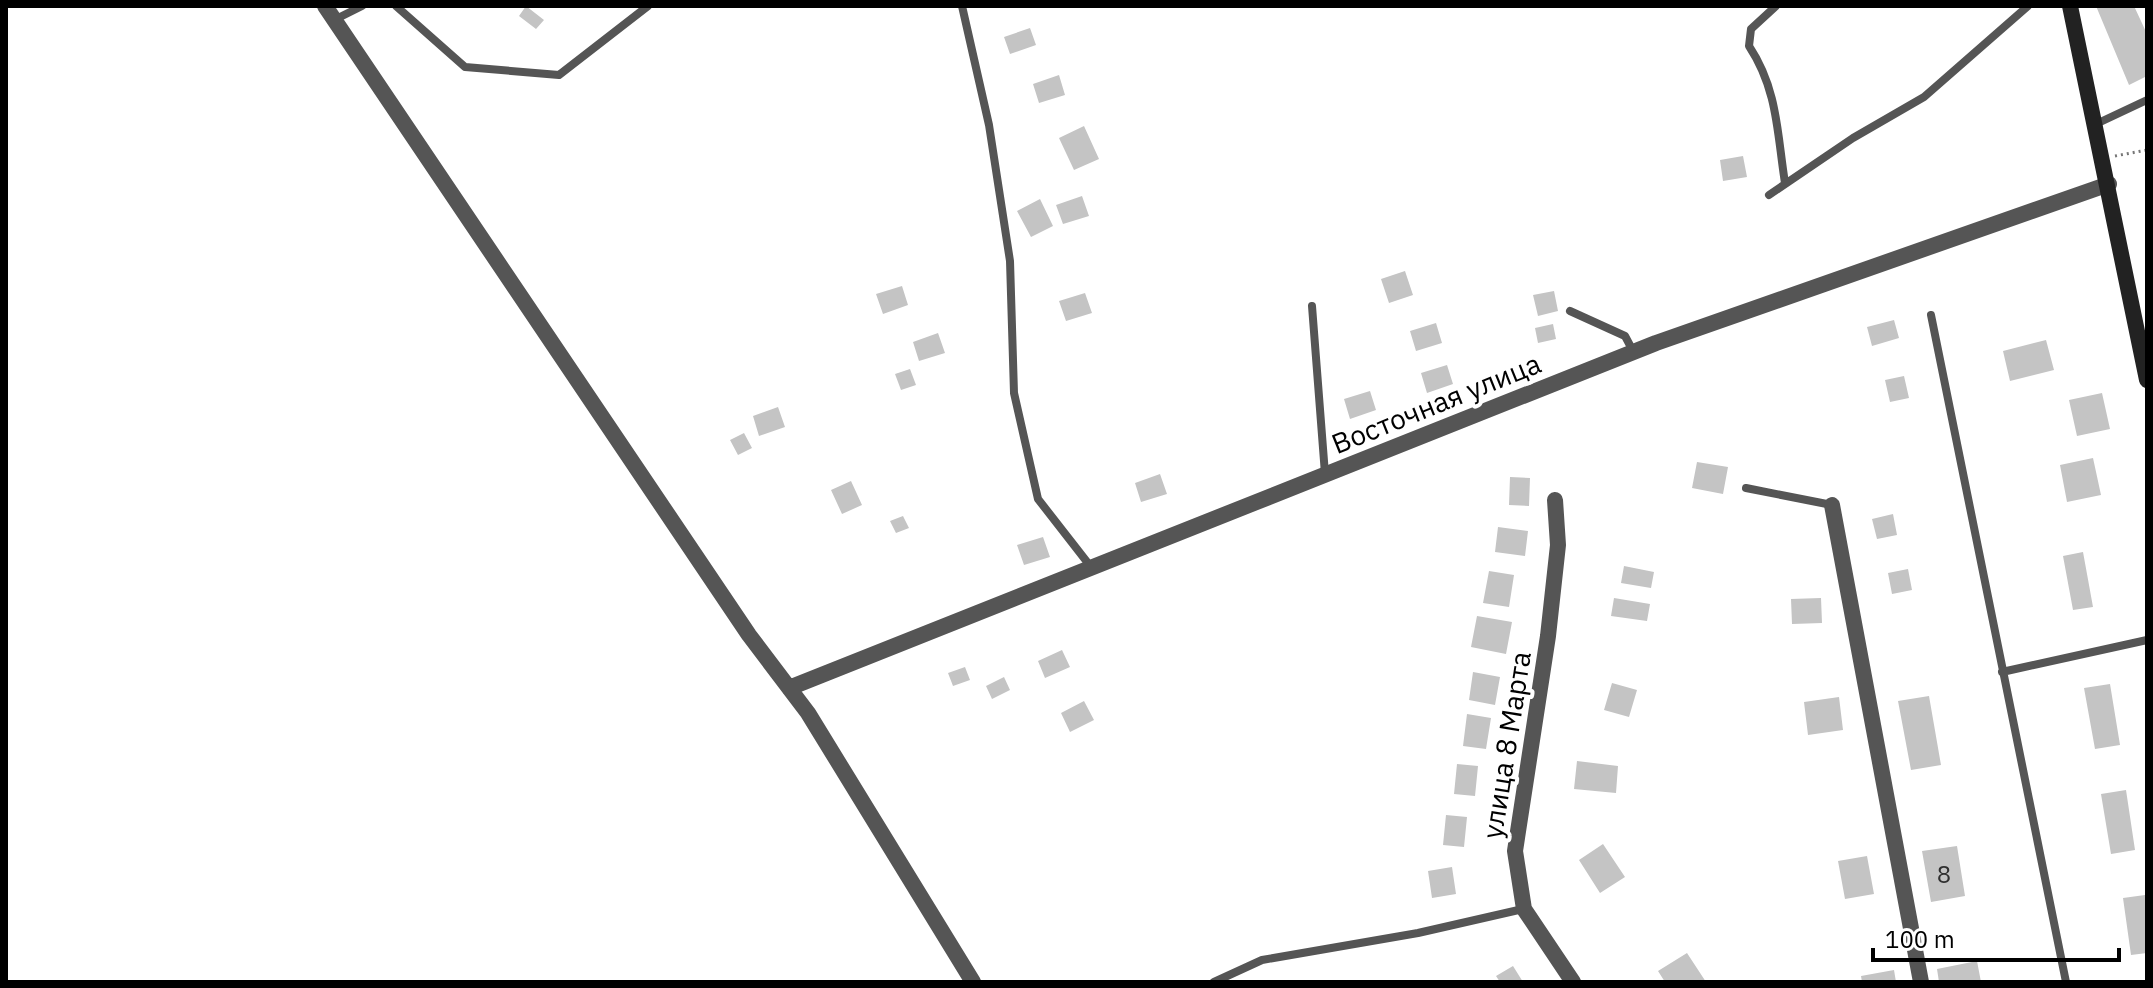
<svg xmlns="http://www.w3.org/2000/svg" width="2153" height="988" font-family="'IBM Plex Sans',sans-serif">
	<rect width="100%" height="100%" fill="#fff"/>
	<!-- building -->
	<path fill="#c4c4c4" d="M 526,6 L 544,20 L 536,29 L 519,16 Z
		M 2096,6 L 2134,6 L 2147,34 L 2147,76 L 2129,85 Z
		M 1030,28 L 1036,45 L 1010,54 L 1004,37 Z
		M 1059,75 L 1065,95 L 1039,103 L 1033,84 Z
		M 1084,126 L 1099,159 L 1074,170 L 1059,138 Z
		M 1743,156 L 1747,177 L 1723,181 L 1720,160 Z
		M 1082,196 L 1089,216 L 1063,224 L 1056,205 Z
		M 1040,199 L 1053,226 L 1031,237 L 1017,211 Z
		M 1405,271 L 1413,295 L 1389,303 L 1381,279 Z
		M 902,286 L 908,305 L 883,314 L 876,294 Z
		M 1554,291 L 1558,311 L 1538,316 L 1533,295 Z
		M 1085,293 L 1092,313 L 1066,321 L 1059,301 Z
		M 1894,320 L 1899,338 L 1872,346 L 1867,327 Z
		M 1436,323 L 1442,343 L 1416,351 L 1410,331 Z
		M 1553,324 L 1556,339 L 1538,343 L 1535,328 Z
		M 938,333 L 945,353 L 919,361 L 913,342 Z
		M 2046,340 L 2054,370 L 2010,381 L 2003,351 Z
		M 1447,365 L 1453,384 L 1427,393 L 1421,373 Z
		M 910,369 L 916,385 L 901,390 L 895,374 Z
		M 1904,376 L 1909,398 L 1890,402 L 1885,380 Z
		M 1370,391 L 1376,410 L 1350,419 L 1344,399 Z
		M 2102,393 L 2110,429 L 2077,436 L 2069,400 Z
		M 778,407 L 785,427 L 759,436 L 753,416 Z
		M 744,433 L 752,448 L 738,455 L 730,440 Z
		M 2093,458 L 2101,495 L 2067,502 L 2060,465 Z
		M 1697,462 L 1728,467 L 1723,494 L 1692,488 Z
		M 1160,474 L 1167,494 L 1141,502 L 1135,483 Z
		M 1510,477 L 1530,478 L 1529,506 L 1509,505 Z
		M 851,481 L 862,505 L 842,514 L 831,490 Z
		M 1893,514 L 1897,535 L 1877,539 L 1872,519 Z
		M 903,516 L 909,528 L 896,533 L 890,521 Z
		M 1498,527 L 1528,531 L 1525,556 L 1495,552 Z
		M 1043,537 L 1050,557 L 1024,565 L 1017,545 Z
		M 2083,552 L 2093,607 L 2073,610 L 2063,556 Z
		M 1624,566 L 1654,572 L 1651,588 L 1621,583 Z
		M 1908,569 L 1912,590 L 1892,594 L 1888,573 Z
		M 1489,571 L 1514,575 L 1509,607 L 1483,603 Z
		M 1614,598 L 1650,604 L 1647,621 L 1611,616 Z
		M 1821,598 L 1822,623 L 1792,624 L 1791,599 Z
		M 1477,616 L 1512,622 L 1506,654 L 1471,647 Z
		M 1062,650 L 1070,667 L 1045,678 L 1038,661 Z
		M 965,667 L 970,680 L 953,686 L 948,673 Z
		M 1473,672 L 1500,677 L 1495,705 L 1469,700 Z
		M 1004,677 L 1010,690 L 992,699 L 986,686 Z
		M 1612,683 L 1637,690 L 1629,717 L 1604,710 Z
		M 2110,684 L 2120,745 L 2095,749 L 2084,688 Z
		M 1929,696 L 1941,765 L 1911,770 L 1898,701 Z
		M 1839,697 L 1843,730 L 1808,735 L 1804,702 Z
		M 1084,701 L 1094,720 L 1070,732 L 1061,713 Z
		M 1467,714 L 1491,718 L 1486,749 L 1463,746 Z
		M 1577,761 L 1618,766 L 1616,793 L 1574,789 Z
		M 1457,764 L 1478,766 L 1475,796 L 1454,794 Z
		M 2126,790 L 2135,850 L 2111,854 L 2101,794 Z
		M 1446,815 L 1467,817 L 1464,847 L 1443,845 Z
		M 1603,844 L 1625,877 L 1600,893 L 1579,860 Z
		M 1957,846 L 1965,896 L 1931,902 L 1922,851 Z
		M 1867,856 L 1874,894 L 1845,899 L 1838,861 Z
		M 1452,867 L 1456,894 L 1432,898 L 1428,871 Z
		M 2145,895 L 2147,953 L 2131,955 L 2123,898 Z
		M 1687,953 L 1706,982 L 1665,982 L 1658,971 Z
		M 1977,961 L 1981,982 L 1939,982 L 1937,969 Z
		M 1513,966 L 1523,982 L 1500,982 L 1496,976 Z
		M 1894,970 L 1896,982 L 1862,982 L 1861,976 Z"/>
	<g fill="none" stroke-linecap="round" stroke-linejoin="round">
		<!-- path -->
		<path stroke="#777" stroke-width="3" stroke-dasharray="2 4" stroke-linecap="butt" d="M 2115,156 L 2147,150"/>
		<!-- lane -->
		<path stroke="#555" stroke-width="8" d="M 396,6 L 465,67 L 559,75 L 648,6
			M 962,6 L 989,125 L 1010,261 L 1014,393 L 1038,499 L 1091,567
			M 1776,6 L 1751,29 L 1749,46 C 1778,90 1777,133 1785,183
			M 334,20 L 362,6
			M 2096,124 L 2147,100
			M 1769,195 L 1853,138 L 1924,97 L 2028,6
			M 1312,306 L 1325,474
			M 1570,311 L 1625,336 L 1633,351
			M 1931,315 L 2066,982
			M 1746,488 L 1832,505
			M 2002,672 L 2147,640
			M 1214,982 L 1262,960 L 1418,933 L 1523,909"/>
		<!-- street -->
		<path stroke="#555" stroke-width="16" d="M 325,6 L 749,635 L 808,713 L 973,982
			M 1555,500 L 1558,545 L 1548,636 L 1515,851 L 1524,909 L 1573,982
			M 1832,505 L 1921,982
			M 789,688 L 1656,343 L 2109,184"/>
		<!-- secondary -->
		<path stroke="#222" stroke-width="16" d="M 2070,6 L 2147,380"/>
	</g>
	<g text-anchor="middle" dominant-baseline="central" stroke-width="8" stroke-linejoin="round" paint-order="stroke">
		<!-- number labels -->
		<g font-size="24" fill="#313131">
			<text x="1944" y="874">8</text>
		</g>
		<!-- street labels -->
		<g font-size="28" fill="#000" stroke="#fff">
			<text transform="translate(1436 403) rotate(-22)">Восточная улица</text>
			<text transform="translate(1506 745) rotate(-81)">улица 8 Марта</text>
		</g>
	</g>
	<!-- border -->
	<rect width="2153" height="988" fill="none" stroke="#000000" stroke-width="16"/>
	<!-- scale -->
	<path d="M1873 948v12h246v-12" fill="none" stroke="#000000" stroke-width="4"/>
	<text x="1885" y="948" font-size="24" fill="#000000" stroke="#ffffff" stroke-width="6" paint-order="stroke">100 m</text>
</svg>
